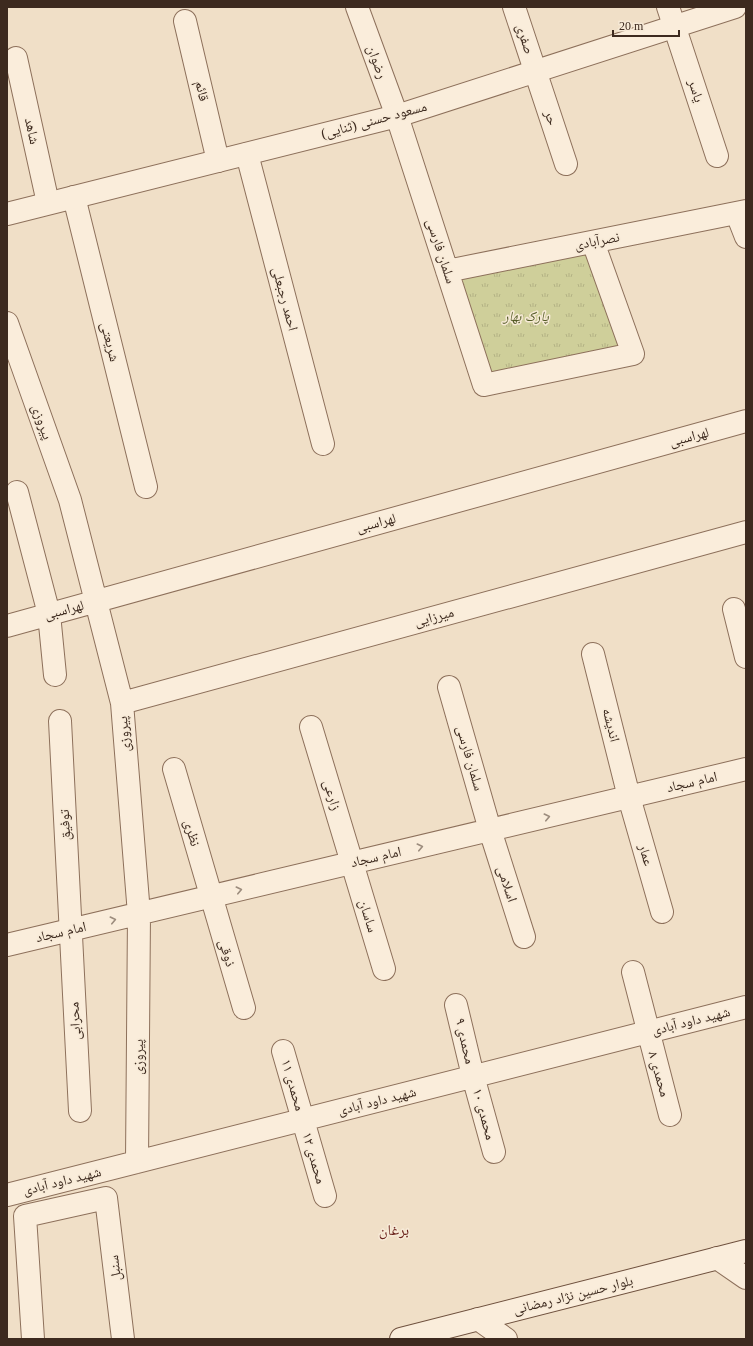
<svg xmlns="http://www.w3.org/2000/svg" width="753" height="1346" font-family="'Times New Roman','Noto Naskh Arabic',serif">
	<defs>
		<pattern id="park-tufts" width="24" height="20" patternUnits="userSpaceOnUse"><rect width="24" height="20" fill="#cfcf9a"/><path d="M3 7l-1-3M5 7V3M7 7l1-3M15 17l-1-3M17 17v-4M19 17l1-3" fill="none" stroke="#b3b284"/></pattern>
	</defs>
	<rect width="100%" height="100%" fill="#f0dfc7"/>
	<!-- park -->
	<path fill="url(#park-tufts)" d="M 587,253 L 622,346 L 491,375 L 461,277 Z"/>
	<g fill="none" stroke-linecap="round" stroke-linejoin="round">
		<!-- minor casing -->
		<g stroke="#8d705b" stroke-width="24">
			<path id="minor" d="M 357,7 L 397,116 L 484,385 L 633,354 L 593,242
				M 514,7 L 566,164
				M 668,7 L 717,156
				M 185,21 L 218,161
				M 16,58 L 48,203
				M 247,154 L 323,444
				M 74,197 L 146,487
				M 737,214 L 746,237
				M 447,271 L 746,211
				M 7,323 L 70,500 L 122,703 L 139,914 L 137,1162
				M 17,492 L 49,614 L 55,675
				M 734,609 L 746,657
				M 7,626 L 746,421
				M 593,654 L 629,797 L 662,912
				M 449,687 L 490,830 L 524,937
				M 122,703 L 746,532
				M 60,721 L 80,1111
				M 311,727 L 384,969
				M 174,769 L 244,1008
				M 7,945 L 746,769
				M 633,972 L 670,1115
				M 456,1005 L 473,1076 L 494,1152
				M 283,1051 L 325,1196
				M 7,1195 L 746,1007
				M 717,1258 L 746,1278
				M 478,1319 L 506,1339
				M 33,1339 L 25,1216 L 106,1198 L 123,1339"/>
		</g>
		<!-- tertiary casing -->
		<g stroke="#8d705b" stroke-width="24">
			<path id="tertiary" d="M 7,214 L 397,116 L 735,7"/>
		</g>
		<!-- secondary casing -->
		<g stroke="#6f513e" stroke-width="24">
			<path id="secondary" d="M 401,1339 L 746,1251"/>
		</g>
		<!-- minor -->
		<use href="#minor" stroke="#faeddb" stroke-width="22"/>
		<!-- tertiary -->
		<use href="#tertiary" stroke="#faeddb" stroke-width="22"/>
		<!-- secondary -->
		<use href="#secondary" stroke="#faeddb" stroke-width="22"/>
	</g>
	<!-- one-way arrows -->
	<defs><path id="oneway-chevron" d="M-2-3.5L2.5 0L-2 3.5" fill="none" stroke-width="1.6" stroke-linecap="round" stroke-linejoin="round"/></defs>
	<g stroke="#9c8c7d">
		<use href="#oneway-chevron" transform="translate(547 817) rotate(-13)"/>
		<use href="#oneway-chevron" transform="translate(420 847) rotate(-13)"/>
		<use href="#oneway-chevron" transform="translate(239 890) rotate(-13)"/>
		<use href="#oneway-chevron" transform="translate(113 920) rotate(-13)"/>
	</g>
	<g text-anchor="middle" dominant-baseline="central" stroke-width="3" stroke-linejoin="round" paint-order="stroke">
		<!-- street labels -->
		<g font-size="14" fill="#3d2a1f" stroke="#f7ead7">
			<text transform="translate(525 39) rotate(72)">صفری</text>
			<text transform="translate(377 62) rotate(70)">رضوان</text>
			<text transform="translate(202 91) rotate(77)">قائم</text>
			<text transform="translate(696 91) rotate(72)">یاسر</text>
			<text transform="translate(551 118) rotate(72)">حر</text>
			<text transform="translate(374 120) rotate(-15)">مسعود حسنی (ثنایی)</text>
			<text transform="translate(32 131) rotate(78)">شاهد</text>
			<text transform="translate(597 241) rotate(-11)">نصرآبادی</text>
			<text transform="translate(441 251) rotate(72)">سلمان فارسی</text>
			<text transform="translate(285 299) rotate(75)">احمد رجبعلی</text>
			<text transform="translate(110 342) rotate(76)">شریعتی</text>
			<text transform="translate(42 422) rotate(70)">پیروزی</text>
			<text transform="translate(689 437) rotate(-15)">لهراسبی</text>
			<text transform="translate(376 523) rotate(-15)">لهراسبی</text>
			<text transform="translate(64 610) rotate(-15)">لهراسبی</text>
			<text transform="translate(434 617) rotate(-15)">میرزایی</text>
			<text transform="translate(611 725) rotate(76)">اندیشه</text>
			<text transform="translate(124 734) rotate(-95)">پیروزی</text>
			<text transform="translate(470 758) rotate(74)">سلمان فارسی</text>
			<text transform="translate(692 782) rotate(-13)">امام سجاد</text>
			<text transform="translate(332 795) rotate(73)">زارعی</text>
			<text transform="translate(65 825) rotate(-93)">توفیق</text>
			<text transform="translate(192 833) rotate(74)">نظری</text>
			<text transform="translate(646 855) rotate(74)">عمار</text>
			<text transform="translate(376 857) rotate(-13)">امام سجاد</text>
			<text transform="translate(507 884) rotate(72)">اسلامی</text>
			<text transform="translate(368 916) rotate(73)">ساسان</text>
			<text transform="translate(61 932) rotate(-13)">امام سجاد</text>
			<text transform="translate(227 953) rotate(73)">ذوقی</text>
			<text transform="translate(75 1021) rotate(-93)">محرابی</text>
			<text transform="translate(691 1021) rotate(-14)">شهید داود آبادی</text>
			<text transform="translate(465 1041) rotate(77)">محمدی ۹</text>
			<text transform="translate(138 1057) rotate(-90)">پیروزی</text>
			<text transform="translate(659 1074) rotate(74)">محمدی ۸</text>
			<text transform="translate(293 1085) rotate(74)">محمدی ۱۱</text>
			<text transform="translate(377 1101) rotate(-14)">شهید داود آبادی</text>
			<text transform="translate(484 1114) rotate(75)">محمدی ۱۰</text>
			<text transform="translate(314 1158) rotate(74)">محمدی ۱۲</text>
			<text transform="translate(62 1181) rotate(-14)">شهید داود آبادی</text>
			<text transform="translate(115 1268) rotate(-97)">سنبل</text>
			<text transform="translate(573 1295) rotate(-14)">بلوار حسین نژاد رمضانی</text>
		</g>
		<!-- park labels -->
		<g font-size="14" font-style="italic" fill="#535a25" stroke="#f7ead7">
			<text x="526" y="316">پارک‌ بهار</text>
		</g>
		<!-- neighbourhood labels -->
		<g font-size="15" fill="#6b241d" stroke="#f7ead7">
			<text x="394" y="1230">برغان</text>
		</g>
	</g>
	<!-- border -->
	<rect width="753" height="1346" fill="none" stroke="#3d2a1f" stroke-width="16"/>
	<!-- scale -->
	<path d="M613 30v6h66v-6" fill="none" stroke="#3d2a1f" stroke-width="2"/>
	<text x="619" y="30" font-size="12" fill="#3d2a1f" stroke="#f7ead7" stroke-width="3" paint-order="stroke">20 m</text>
</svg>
